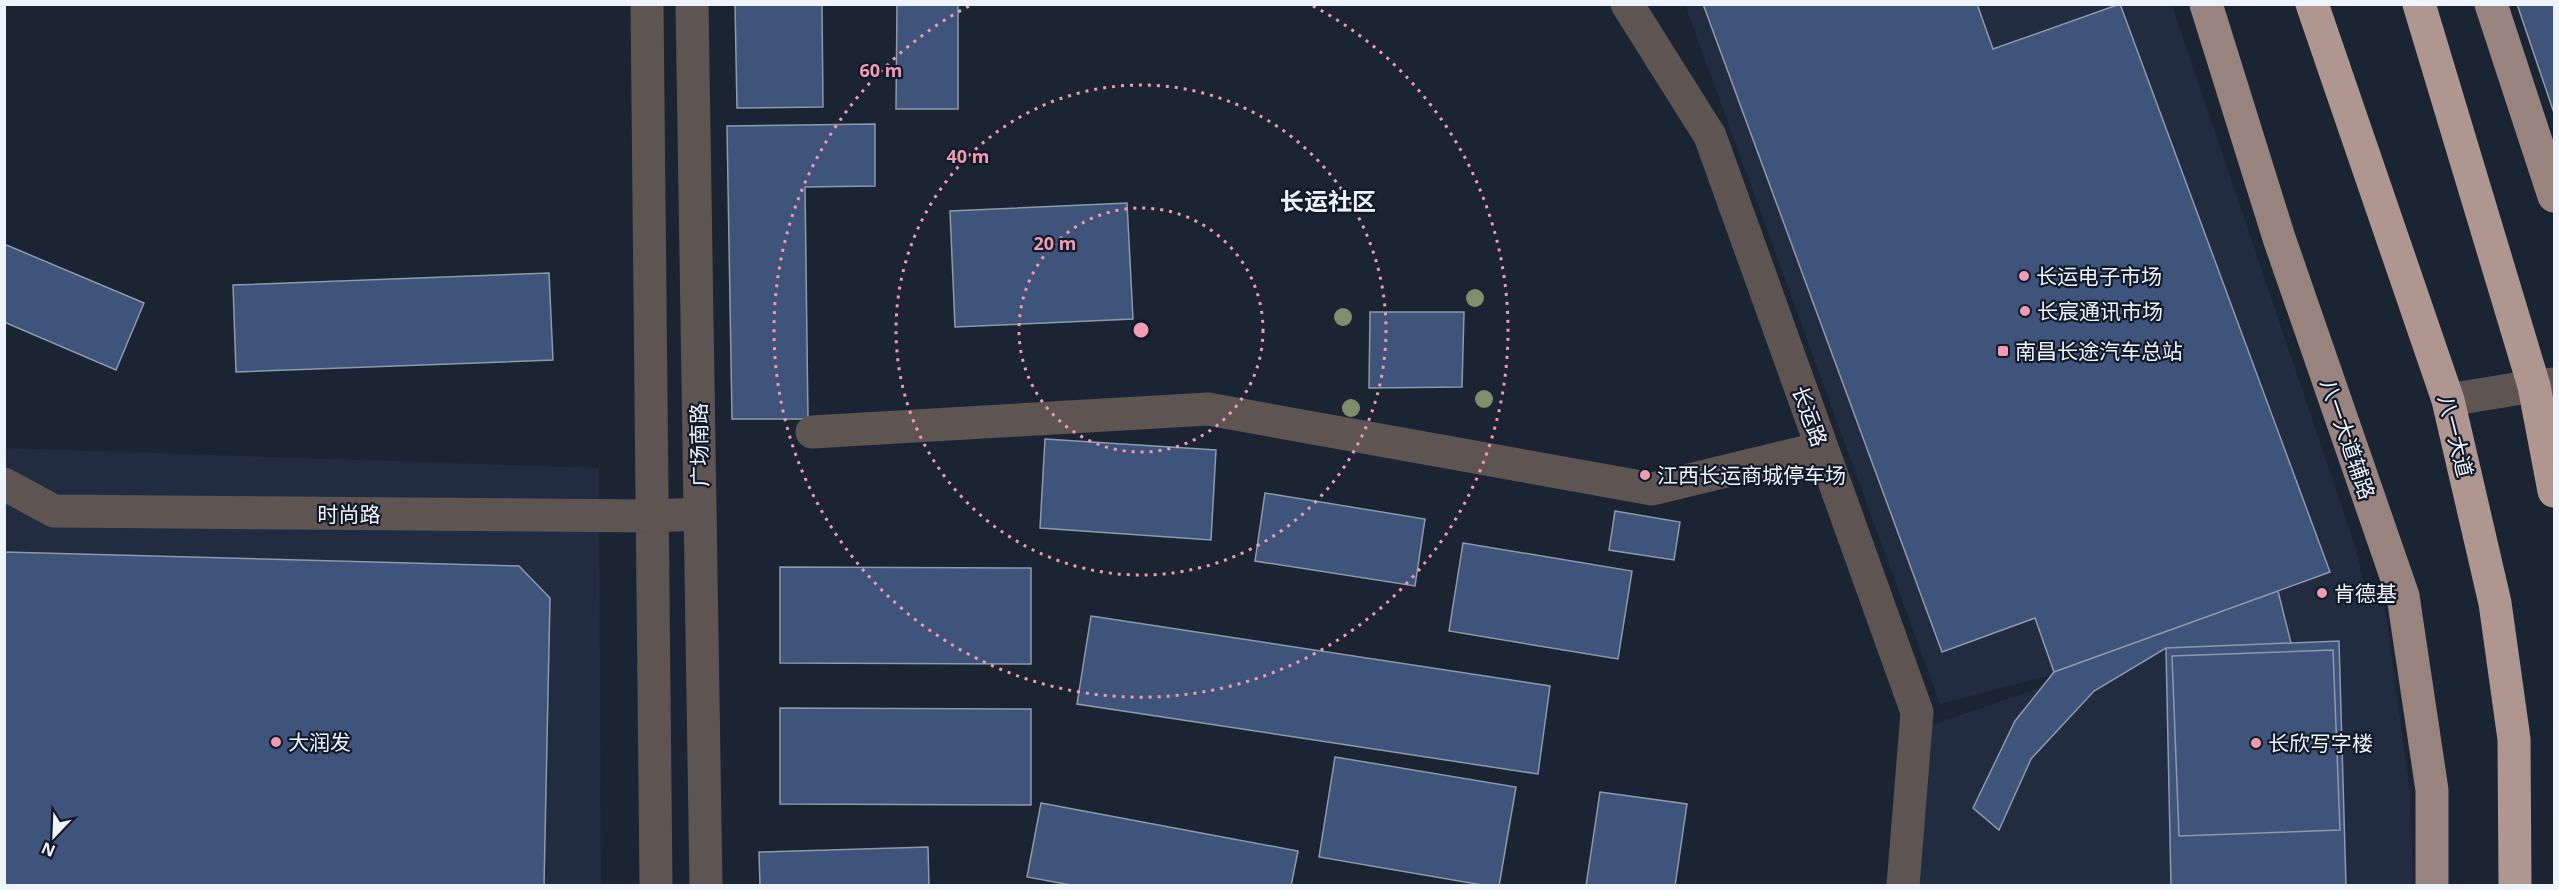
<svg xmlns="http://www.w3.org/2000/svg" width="2559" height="890" font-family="'Noto Sans','Noto Sans SC',sans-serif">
	<rect width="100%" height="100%" fill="#1b2433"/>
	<!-- built -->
	<path fill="#212c41" d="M 1685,5 L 2172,5 L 2356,548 L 2368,604 L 2384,601 L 2410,794 L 2413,885 L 1915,885 L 1924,728 L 2061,680 L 2048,676 L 1940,704 Z
		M 5,448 L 599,468 L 601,885 L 5,886 Z"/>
	<!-- building -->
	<path fill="#3e547b" stroke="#8e99ab" stroke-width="1.5" d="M 735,4 L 822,4 L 823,107 L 737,108 Z
		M 897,4 L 958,4 L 958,109 L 896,109 Z
		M 1703,4 L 1977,4 L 1993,49 L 2120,4 L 2330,572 L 2054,672 L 2035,618 L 1942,652 Z
		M 2517,4 L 2554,4 L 2554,113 Z
		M 875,124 L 875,186 L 805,187 L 808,419 L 732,419 L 727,126 Z
		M 1127,203 L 1133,319 L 955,327 L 950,211 Z
		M 4,244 L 144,303 L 116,370 L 4,322 Z
		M 549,273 L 553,360 L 236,372 L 233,285 Z
		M 1370,312 L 1464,312 L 1462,387 L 1369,388 Z
		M 1045,439 L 1216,450 L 1211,540 L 1040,528 Z
		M 1265,493 L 1425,519 L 1415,586 L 1255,561 Z
		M 1615,511 L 1680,522 L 1674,560 L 1609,550 Z
		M 1463,543 L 1632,571 L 1618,659 L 1449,631 Z
		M 4,552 L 519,566 L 550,598 L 544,886 L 4,886 Z
		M 780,567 L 1031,568 L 1031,664 L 780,663 Z
		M 2278,591 L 2291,643 L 2166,648 L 2094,691 L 2031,759 L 1999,830 L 1973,808 L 2015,721 L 2054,672 Z
		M 1091,616 L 1550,686 L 1538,774 L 1077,704 Z
		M 2339,641 L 2346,886 L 2171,886 L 2166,648 Z
		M 2333,650 L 2340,830 L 2179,836 L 2172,656 Z
		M 780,708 L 1031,709 L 1031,805 L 780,804 Z
		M 1335,757 L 1516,787 L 1499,886 L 1488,886 L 1319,857 Z
		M 1600,792 L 1687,804 L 1675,886 L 1586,886 Z
		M 1041,803 L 1298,851 L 1291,886 L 1076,886 L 1027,877 Z
		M 928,847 L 929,886 L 760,886 L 759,852 Z"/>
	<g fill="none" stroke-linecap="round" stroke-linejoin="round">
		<!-- minor -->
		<path stroke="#5e5452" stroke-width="33" d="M 647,4 L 656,886
			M 692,4 L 706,886
			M 1627,4 L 1710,136 L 1917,712 L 1903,886
			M 2448,400 L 2534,386 L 2554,384
			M 812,432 L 1208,409 L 1652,489 L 1821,448
			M 4,484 L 54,511 L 650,516 L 700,514"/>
		<!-- major -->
		<path stroke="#98837f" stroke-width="33" d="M 2206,4 L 2279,238 L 2403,596 L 2432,790 L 2432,886
			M 2491,4 L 2554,196"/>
		<!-- highway -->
		<path stroke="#af9691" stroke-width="33" d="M 2312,4 L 2448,400 L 2495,603 L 2514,739 L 2515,886
			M 2419,4 L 2534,386 L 2554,491"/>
	</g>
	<!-- trees -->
	<g fill="#7f8e6b">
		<circle cx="1475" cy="298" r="9"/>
		<circle cx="1343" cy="317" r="9"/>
		<circle cx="1484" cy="399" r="9"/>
		<circle cx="1351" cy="408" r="9"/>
	</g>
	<!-- distance rings -->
	<g fill="none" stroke="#f19ab3" stroke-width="3" stroke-dasharray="3 6">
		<circle cx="1141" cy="330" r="122"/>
		<circle cx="1141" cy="330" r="245"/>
		<path d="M1313 6A367 367 0 1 1 969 6"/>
	</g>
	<!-- markers -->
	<g fill="#f19ab3" stroke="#121a29" stroke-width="2">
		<circle cx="2024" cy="276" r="6"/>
		<circle cx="2025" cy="311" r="6"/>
		<rect x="1997" y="345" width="12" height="12" rx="3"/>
		<circle cx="1645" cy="475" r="6"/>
		<circle cx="2322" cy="593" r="6"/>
		<circle cx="276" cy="742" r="6"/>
		<circle cx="2256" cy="743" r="6"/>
	</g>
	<g text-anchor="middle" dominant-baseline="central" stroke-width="4.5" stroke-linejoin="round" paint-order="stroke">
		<!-- poi labels -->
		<g font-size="21" fill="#eef4fe" stroke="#121a29" text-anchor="start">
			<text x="2036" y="276">长运电子市场</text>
			<text x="2037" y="311">长宸通讯市场</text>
			<text x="2015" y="351">南昌长途汽车总站</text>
			<text x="1657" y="475">江西长运商城停车场</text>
			<text x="2334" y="593">肯德基</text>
			<text x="288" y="742">大润发</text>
			<text x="2268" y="743">长欣写字楼</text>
		</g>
		<!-- street labels -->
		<g font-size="21" fill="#eef4fe" stroke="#121a29">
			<text transform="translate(1810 416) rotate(70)">长运路</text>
			<text transform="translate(2456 436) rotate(76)">八一大道</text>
			<text transform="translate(2348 439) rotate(71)">八一大道辅路</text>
			<text transform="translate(699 445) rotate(-91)">广场南路</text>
			<text x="349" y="514">时尚路</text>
		</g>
		<!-- quarter labels -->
		<g font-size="24" font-weight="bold" fill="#eef4fe" stroke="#121a29">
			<text x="1328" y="200">长运社区</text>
		</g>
	</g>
	<circle cx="1141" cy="330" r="9" fill="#f19ab3" stroke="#121a29" stroke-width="3"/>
	<g font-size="18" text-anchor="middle" font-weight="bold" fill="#f19ab3" stroke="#121a29" stroke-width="4.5" stroke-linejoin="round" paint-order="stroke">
		<text x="881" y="77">60 m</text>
		<text x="968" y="163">40 m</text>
		<text x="1055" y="250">20 m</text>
	</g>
	<!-- border -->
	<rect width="2559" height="890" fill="none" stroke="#eef4fe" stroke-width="12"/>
	<!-- north arrow -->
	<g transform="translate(54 836) rotate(203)" stroke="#121a29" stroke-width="4.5" paint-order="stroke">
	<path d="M0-4.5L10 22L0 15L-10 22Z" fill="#eef4fe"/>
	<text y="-9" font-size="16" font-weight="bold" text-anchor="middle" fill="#eef4fe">N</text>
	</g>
</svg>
